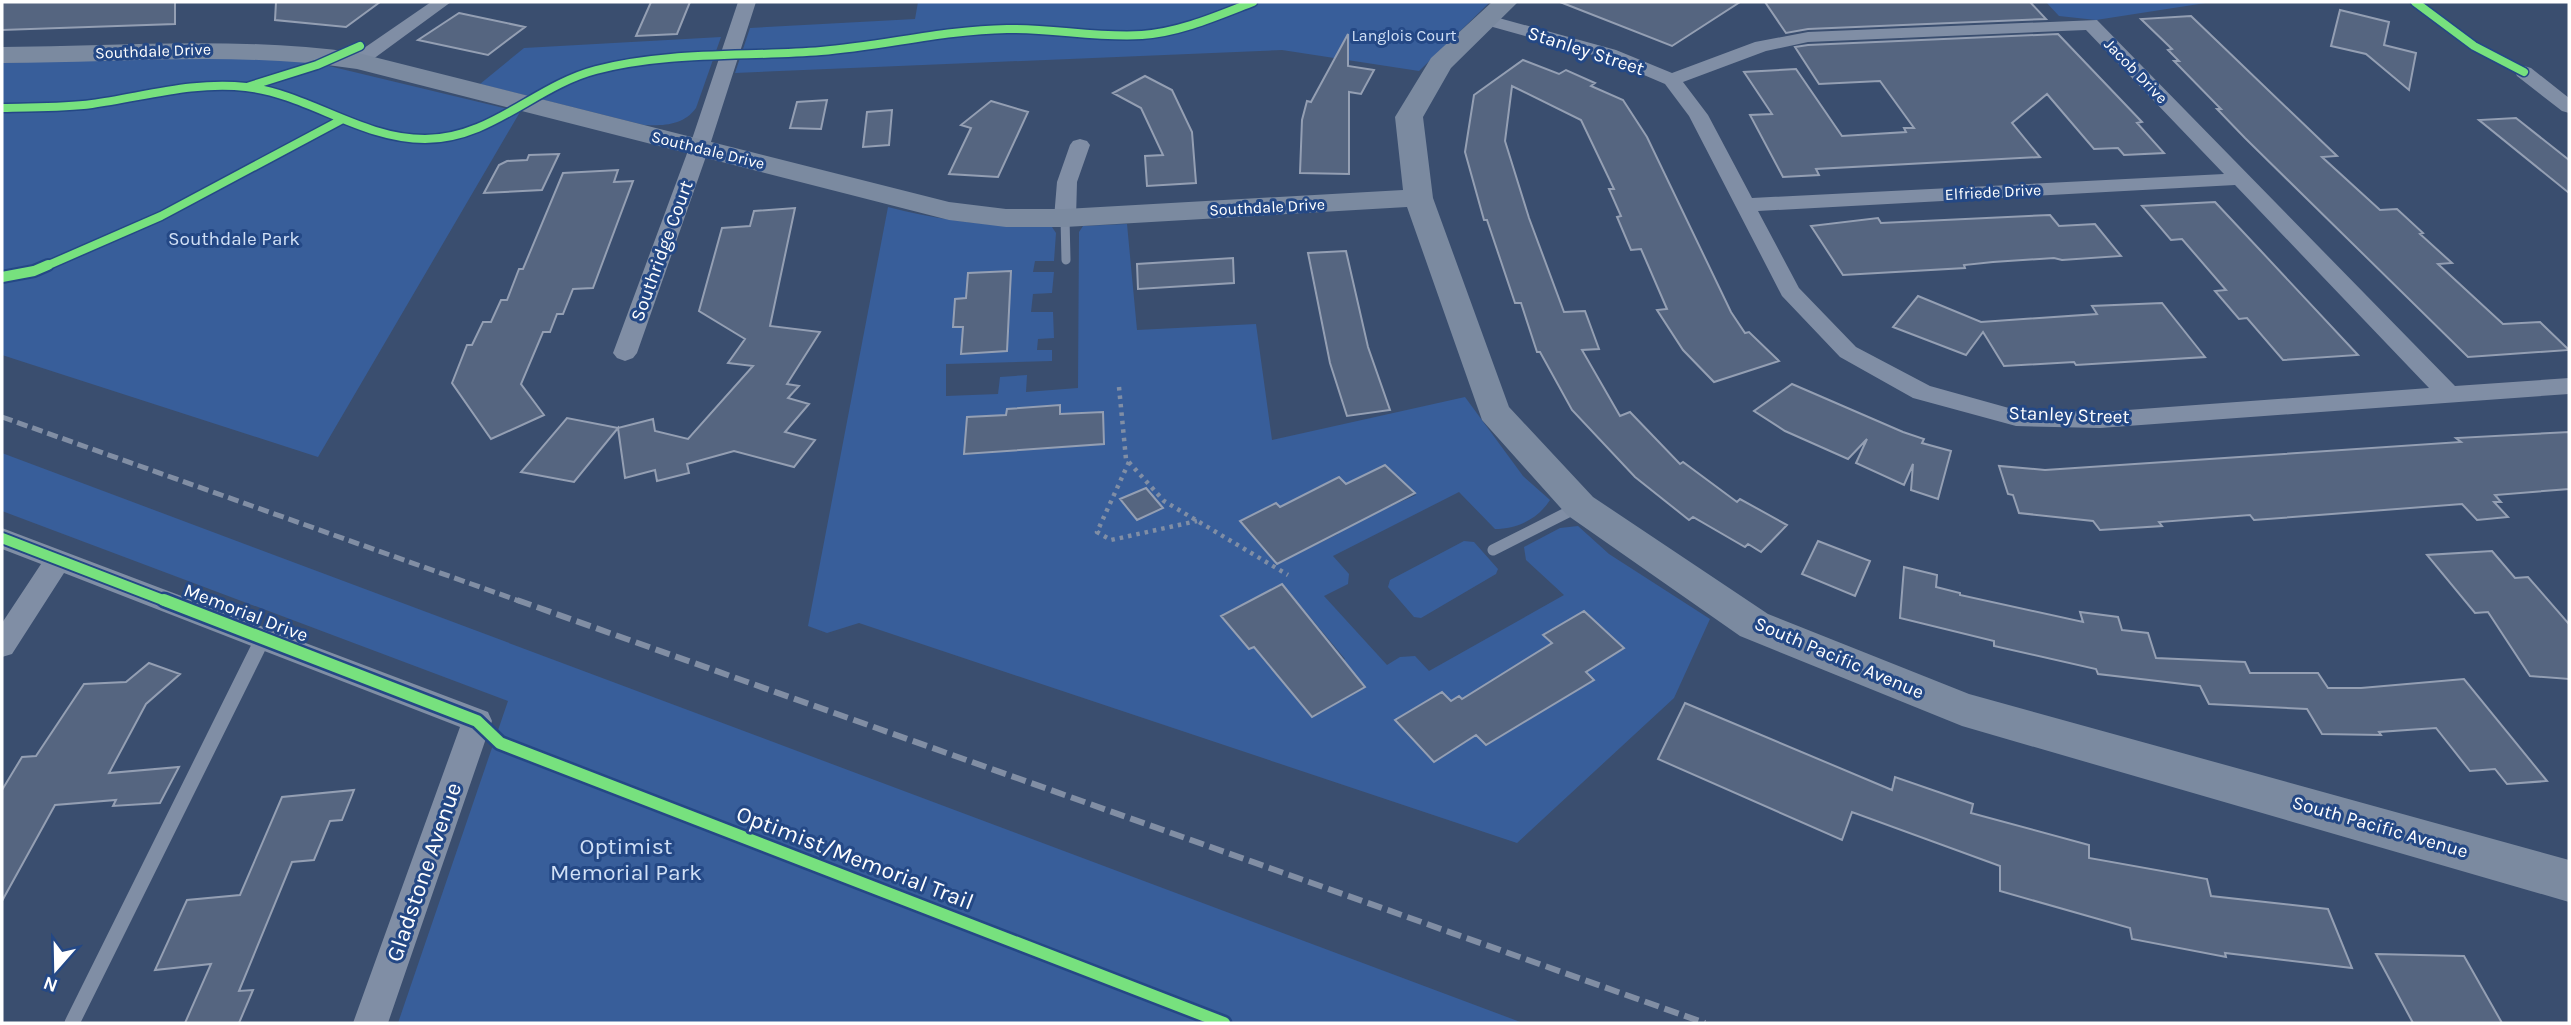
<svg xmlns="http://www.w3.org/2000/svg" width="2571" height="1025" font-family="Karla,sans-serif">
	<rect width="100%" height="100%" fill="#3a4e6f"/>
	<!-- green -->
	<path fill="#385e9a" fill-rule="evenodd" d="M 918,2 L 1490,2 L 1419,71 L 1282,50 L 735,73 L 750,28 L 915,19 Z
		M 2046,2 L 2212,2 L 2096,20 L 2059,16 Z
		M 721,37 L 696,108 C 684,125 664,126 644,125 L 480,84 L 524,48 Z
		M 203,56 L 304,60 L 520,112 L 318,457 L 2,355 L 2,63 Z
		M 888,207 C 942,221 995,227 1052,227 L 1056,233 L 1054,261 L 1035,261 L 1033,272 L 1054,272 L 1052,293 L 1033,294 L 1031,312 L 1053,312 L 1054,338 L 1038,339 L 1037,350 L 1052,350 L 1052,361 L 946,364 L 946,396 L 998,394 L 1000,377 L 1027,375 L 1026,392 L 1078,388 L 1079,232 L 1083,226 L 1127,224 L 1137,330 L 1256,324 L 1272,440 L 1465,397 L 1523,476 L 1550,500 C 1538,519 1517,529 1495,529 L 1459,492 L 1333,556 L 1349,574 L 1348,584 L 1324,596 L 1387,665 L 1400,657 L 1415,656 L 1429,671 L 1564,595 L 1526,560 L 1524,547 L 1560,528 L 1578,526 L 1609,554 L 1710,619 L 1674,698 L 1517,843 L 859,623 L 827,633 L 808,626 ZM 1011,271 L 1007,351 L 963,327 L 953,327 L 955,299 L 966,298 L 968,273 ZM 1059,405 L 1060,414 L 1103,412 L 1104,444 L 1014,443 L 1013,451 L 964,454 L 967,417 L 1006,415 L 1007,409 ZM 1385,465 L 1416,495 L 1371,515 L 1331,525 L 1338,534 L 1277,564 L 1240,522 L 1276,503 L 1284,511 L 1299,497 L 1339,477 L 1346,484 ZM 1146,488 L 1163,508 L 1137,520 L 1120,499 ZM 1285,587 L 1345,659 L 1342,661 L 1365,687 L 1312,717 L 1254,647 L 1248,649 L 1221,615 L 1264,593 L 1267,596 ZM 1584,611 L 1624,648 L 1586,672 L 1549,707 L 1511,668 L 1522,661 L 1525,664 L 1552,643 L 1543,635 ZM 1492,680 L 1529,718 L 1487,745 L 1476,735 L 1434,762 L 1395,720 L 1408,712 L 1412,716 L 1442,692 L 1451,701 L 1459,696 L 1462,699 Z
		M 2,453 L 1523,1023 L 398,1023 L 508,701 L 2,511 Z
		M 1464,541 L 1474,542 L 1498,569 L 1496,574 L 1421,618 L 1414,617 L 1388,587 L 1390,580 Z"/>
	<!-- building -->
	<path fill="#556580" stroke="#949fb3" stroke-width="2" d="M 2,2 L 175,2 L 175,24 L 2,30 Z
		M 276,2 L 380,2 L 346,27 L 275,20 Z
		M 651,2 L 690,2 L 677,34 L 636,36 Z
		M 1560,2 L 1740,2 L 1672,46 Z
		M 1765,2 L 2030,2 L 2046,19 L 1808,29 L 1786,33 Z
		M 2340,10 L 2389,22 L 2384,45 L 2416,53 L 2409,90 L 2366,54 L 2331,46 Z
		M 459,13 L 525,27 L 488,55 L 418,40 Z
		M 2191,16 L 2337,156 L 2322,157 L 2380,210 L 2397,209 L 2423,233 L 2420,234 L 2452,263 L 2438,264 L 2503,324 L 2540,322 L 2569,350 L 2468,357 L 2245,138 L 2217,109 L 2221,109 L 2174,61 L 2179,61 L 2168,50 L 2172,49 L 2141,19 Z
		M 1348,34 L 1348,66 L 1374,70 L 1361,94 L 1349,92 L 1349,174 L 1300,173 L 1302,120 L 1307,101 L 1311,102 Z
		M 2058,34 L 2142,122 L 2137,123 L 2164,153 L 2124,155 L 2118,148 L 2094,149 L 2047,94 L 2012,123 L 2040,157 L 1816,169 L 1819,175 L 1783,177 L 1750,115 L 1772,114 L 1744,72 L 1796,69 L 1842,136 L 1906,132 L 1904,128 L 1914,128 L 1880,81 L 1819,84 L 1795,47 L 1808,45 Z
		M 1523,60 L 1559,74 L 1566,70 L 1595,83 L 1591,86 L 1623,100 L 1647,137 L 1731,312 L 1745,333 L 1749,332 L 1779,361 L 1714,382 L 1683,350 L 1657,310 L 1667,309 L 1641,249 L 1631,250 L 1617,217 L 1621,216 L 1609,189 L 1614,189 L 1581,120 L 1512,86 L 1505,141 L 1529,218 L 1564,312 L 1585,311 L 1599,349 L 1582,350 L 1620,416 L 1630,412 L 1680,464 L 1683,462 L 1737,502 L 1740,499 L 1787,525 L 1761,552 L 1748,544 L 1745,547 L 1693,517 L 1689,520 L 1635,477 L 1572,410 L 1540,352 L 1537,352 L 1521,303 L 1515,303 L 1487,220 L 1484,220 L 1465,152 L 1474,95 Z
		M 1145,76 L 1172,90 L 1192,132 L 1196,183 L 1147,186 L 1145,156 L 1163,155 L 1141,108 L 1113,93 Z
		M 827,100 L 821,129 L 790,128 L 797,102 Z
		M 991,101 L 1028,112 L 998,177 L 949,174 L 971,128 L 961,125 Z
		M 892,110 L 889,145 L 863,147 L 867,112 Z
		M 2516,118 L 2569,160 L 2569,193 L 2479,120 Z
		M 559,154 L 542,190 L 484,193 L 499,165 L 507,161 L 527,160 L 529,155 Z
		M 618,170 L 614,182 L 633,181 L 593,288 L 573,289 L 563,314 L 557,314 L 550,332 L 543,332 L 521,384 L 544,415 L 491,439 L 452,383 L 467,345 L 472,345 L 483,322 L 491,322 L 501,300 L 507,300 L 519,269 L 523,269 L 563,173 Z
		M 2215,202 L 2260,250 L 2358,355 L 2283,360 L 2247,318 L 2239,319 L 2215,291 L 2226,290 L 2182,239 L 2171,240 L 2142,206 Z
		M 795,208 L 770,326 L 820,332 L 787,384 L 799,386 L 788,398 L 809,404 L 785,432 L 815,440 L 794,467 L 734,451 L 687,464 L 689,473 L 657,481 L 655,470 L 625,478 L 618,428 L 574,482 L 521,472 L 567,418 L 618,428 L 653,419 L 655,431 L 688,439 L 753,366 L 728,363 L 745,339 L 699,311 L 722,228 L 750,226 L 754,211 Z
		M 2050,215 L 2059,226 L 2095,224 L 2121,256 L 2062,260 L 2054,258 L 1993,262 L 1964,265 L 1965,268 L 1843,275 L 1811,226 L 1878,218 L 1881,223 Z
		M 1346,251 L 1368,347 L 1390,410 L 1347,416 L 1330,363 L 1308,253 Z
		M 1233,258 L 1234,283 L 1138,289 L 1137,264 Z
		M 1011,271 L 1007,351 L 961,354 L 963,327 L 953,327 L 955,299 L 966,298 L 968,273 Z
		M 1918,296 L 1981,322 L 2097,314 L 2092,306 L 2162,303 L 2205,357 L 2076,365 L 2074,362 L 2004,366 L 1983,332 L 1966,355 L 1893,327 Z
		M 1792,384 L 1903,432 L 1924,439 L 1922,443 L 1951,451 L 1938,499 L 1911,490 L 1913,464 L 1904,485 L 1856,463 L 1867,439 L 1848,459 L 1785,431 L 1754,411 Z
		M 1060,405 L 1060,414 L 1103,412 L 1104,444 L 964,454 L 967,417 L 1006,415 L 1007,409 Z
		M 2569,432 L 2569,489 L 2495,495 L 2501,502 L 2494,502 L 2508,517 L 2477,520 L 2462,504 L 2254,520 L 2250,515 L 2159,522 L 2162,526 L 2100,530 L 2093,521 L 2019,513 L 2013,495 L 2008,494 L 1999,466 L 2045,470 L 2461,442 L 2456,438 Z
		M 1385,465 L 1415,493 L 1277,564 L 1240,521 L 1276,503 L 1280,507 L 1339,477 L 1346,484 Z
		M 1146,488 L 1163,508 L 1137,520 L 1120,499 Z
		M 1818,541 L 1870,561 L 1855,596 L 1802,574 Z
		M 2492,551 L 2515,578 L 2528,577 L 2569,624 L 2569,679 L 2530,676 L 2488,612 L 2475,613 L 2427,555 Z
		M 1904,567 L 1937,575 L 1936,587 L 1960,593 L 1960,595 L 2083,622 L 2080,612 L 2118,617 L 2122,630 L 2148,633 L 2156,658 L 2245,662 L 2250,673 L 2318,673 L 2328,688 L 2361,688 L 2464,679 L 2547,781 L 2507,784 L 2495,769 L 2470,771 L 2436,728 L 2379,732 L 2381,735 L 2322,734 L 2307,709 L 2209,704 L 2200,686 L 2098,674 L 2096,669 L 1994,646 L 1994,641 L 1900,618 Z
		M 1282,584 L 1365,687 L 1312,717 L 1254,647 L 1249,649 L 1221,616 Z
		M 1584,611 L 1624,648 L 1586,672 L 1594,680 L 1486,745 L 1476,735 L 1434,762 L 1395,720 L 1442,692 L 1451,701 L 1459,696 L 1462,699 L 1552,643 L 1543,635 Z
		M 149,663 L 180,674 L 146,704 L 109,773 L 179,767 L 160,803 L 113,806 L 116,800 L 55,805 L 2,901 L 2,790 L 22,757 L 36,756 L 84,684 L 126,682 Z
		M 1685,703 L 1892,790 L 1895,777 L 1973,804 L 1971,813 L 2089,845 L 2089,858 L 2207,879 L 2211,896 L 2328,909 L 2352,968 L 2225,953 L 2226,957 L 2132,939 L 2130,928 L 2000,891 L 2000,866 L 1852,812 L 1842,840 L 1658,759 Z
		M 354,790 L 342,820 L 330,821 L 314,860 L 292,862 L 239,991 L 253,990 L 239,1023 L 185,1023 L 211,964 L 155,970 L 187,900 L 240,895 L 282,797 Z
		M 2376,954 L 2464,956 L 2502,1023 L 2413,1023 Z"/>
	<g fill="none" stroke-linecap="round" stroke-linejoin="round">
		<!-- path -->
		<path stroke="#808ea5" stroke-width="4.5" stroke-dasharray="3.5 5" stroke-linecap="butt" d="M 1119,387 L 1126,459 L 1164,501 L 1288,575
			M 1129,462 L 1097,532 L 1111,540 L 1197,521"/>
		<!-- lane-far2 -->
		<path stroke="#808ea5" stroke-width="9" d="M 1065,218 L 1066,260"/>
		<!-- lane-far1 -->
		<path stroke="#808ea5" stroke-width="11" d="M 1493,550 L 1580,506"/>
		<!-- lane -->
		<path stroke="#808ea5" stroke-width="15" d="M 72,1023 L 263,638"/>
		<!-- street -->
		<path fill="#808ea5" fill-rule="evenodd" d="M 431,2 L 451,2 L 365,65 L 351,65 L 349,61 L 351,57 Z
			M 738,2 L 756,2 L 709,148 L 637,353 L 633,358 L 625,361 L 617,358 L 613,353 L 689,148 Z
			M 1488,15 L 1616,50 L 1672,73 L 1755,42 L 1808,32 L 2097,20 L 2455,386 L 2569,378 L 2569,394 L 2100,428 L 2016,426 L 1913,398 L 1840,357 L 1782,296 L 1689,116 L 1665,84 L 1604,58 L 1482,24 L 1479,20 ZM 2086,30 L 2224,174 L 1752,198 L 1708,115 L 1683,82 L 1766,51 L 1808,42 ZM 2235,185 L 2429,388 L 2100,412 L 2016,410 L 1930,386 L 1856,347 L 1799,288 L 1758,211 Z
			M 2524,66 L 2531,68 L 2569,98 L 2569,113 L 2562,111 L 2517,76 L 2515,72 L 2517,68 Z
			M 1080,139 L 1087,141 L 1090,145 L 1077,182 L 1076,218 L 1072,222 L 1058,222 L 1054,218 L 1057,182 L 1070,145 L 1073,141 Z
			M 2,528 L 488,712 L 492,721 L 388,1023 L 353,1023 L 460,727 L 64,573 L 12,654 L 2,657 L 2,623 L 41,564 L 2,549 Z"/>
		<!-- secondary -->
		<path fill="#7b8aa0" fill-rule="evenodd" d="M 1492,2 L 1518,2 L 1451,68 L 1423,117 L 1433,198 L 1509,407 L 1593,497 L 1768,614 L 1969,694 L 2569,860 L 2569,902 L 1962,726 L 1740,636 L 1567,515 L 1482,420 L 1407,207 L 1065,227 L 1006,227 L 949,220 L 357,69 C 239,51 121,63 2,63 L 2,47 C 121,46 239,36 358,53 L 949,202 L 1006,209 L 1065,209 L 1403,190 L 1395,117 L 1431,58 Z"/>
		<!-- rail-far1 -->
		<path stroke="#818ea4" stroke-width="5" stroke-dasharray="11 5" stroke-linecap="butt" d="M 2,417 L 522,602"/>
		<!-- rail -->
		<path stroke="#818ea4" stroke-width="6" stroke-dasharray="15 6" stroke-linecap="butt" d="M 517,600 L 1705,1023"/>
		<!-- cycleway-far2 casing -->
		<g stroke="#244885" stroke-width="11">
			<path id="cycleway-far2" d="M 2415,2 L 2474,46 L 2524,72
				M 247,87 L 317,65 L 360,46
				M 2,108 C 32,107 62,108 92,104 C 143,97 194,81 246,87 C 308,94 361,139 425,139 C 491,139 535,86 596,70 C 669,51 746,57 821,51 C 883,46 944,30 1007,29 C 1052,28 1097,38 1142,35 C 1181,32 1217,16 1253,2
				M 44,267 L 161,216 L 341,120"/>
		</g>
		<!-- cycleway-far1 casing -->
		<g stroke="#244885" stroke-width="14">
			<path id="cycleway-far1" d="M 2,277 L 34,271 L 48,265
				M 2,538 L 168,602"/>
		</g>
		<!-- cycleway casing -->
		<g stroke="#244885" stroke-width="17">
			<path id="cycleway" d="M 164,600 L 477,721 L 500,743 L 1224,1023"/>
		</g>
		<!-- cycleway-far2 -->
		<use href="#cycleway-far2" stroke="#77e17e" stroke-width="8"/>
		<!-- cycleway-far1 -->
		<use href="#cycleway-far1" stroke="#77e17e" stroke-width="10"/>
		<!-- cycleway -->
		<use href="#cycleway" stroke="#77e17e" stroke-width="12"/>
	</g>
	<g text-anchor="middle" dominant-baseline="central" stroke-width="6" stroke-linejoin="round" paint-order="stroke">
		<!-- far-park labels -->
		<g font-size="16" fill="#d1e0f6" stroke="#244885">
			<text x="1404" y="35">Langlois Court</text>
		</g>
		<!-- far-street labels -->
		<g font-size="16" fill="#fff" stroke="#244885">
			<text transform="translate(153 51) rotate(-2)">Southdale Drive</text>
			<text transform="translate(2136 71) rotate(46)">Jacob Drive</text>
			<text transform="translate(708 150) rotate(14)">Southdale Drive</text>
			<text transform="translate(1993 192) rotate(-3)">Elfriede Drive</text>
			<text transform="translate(1267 207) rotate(-3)">Southdale Drive</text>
		</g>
		<!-- street labels -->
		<g font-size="19" fill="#fff" stroke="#244885">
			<text transform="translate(1586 51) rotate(18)">Stanley Street</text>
			<text transform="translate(662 251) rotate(-70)">Southridge Court</text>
			<text transform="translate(2069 415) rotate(2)">Stanley Street</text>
			<text transform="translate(246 613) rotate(21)">Memorial Drive</text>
			<text transform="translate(1839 658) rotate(23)">South Pacific Avenue</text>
			<text transform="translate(2380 827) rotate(16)">South Pacific Avenue</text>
		</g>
		<!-- park labels -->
		<g font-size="19" fill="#d1e0f6" stroke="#244885">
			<text x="234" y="239">Southdale Park</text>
		</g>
		<!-- near-park labels -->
		<g font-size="23" fill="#d1e0f6" stroke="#244885">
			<text x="626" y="846">Optimist<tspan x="626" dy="26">Memorial Park</tspan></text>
		</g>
		<!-- near-street labels -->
		<g font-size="23" fill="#fff" stroke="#244885">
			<text transform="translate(855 858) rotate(21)">Optimist/Memorial Trail</text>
			<text transform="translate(424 872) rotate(-71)">Gladstone Avenue</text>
		</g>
	</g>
	<!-- border -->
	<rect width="2571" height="1025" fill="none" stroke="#ffffff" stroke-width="7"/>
	<!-- north arrow -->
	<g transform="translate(56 969) rotate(200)" stroke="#244885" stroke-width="5" paint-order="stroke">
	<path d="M0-5L12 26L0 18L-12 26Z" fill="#ffffff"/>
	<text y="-10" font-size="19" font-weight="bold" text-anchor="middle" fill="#ffffff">N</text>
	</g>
</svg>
